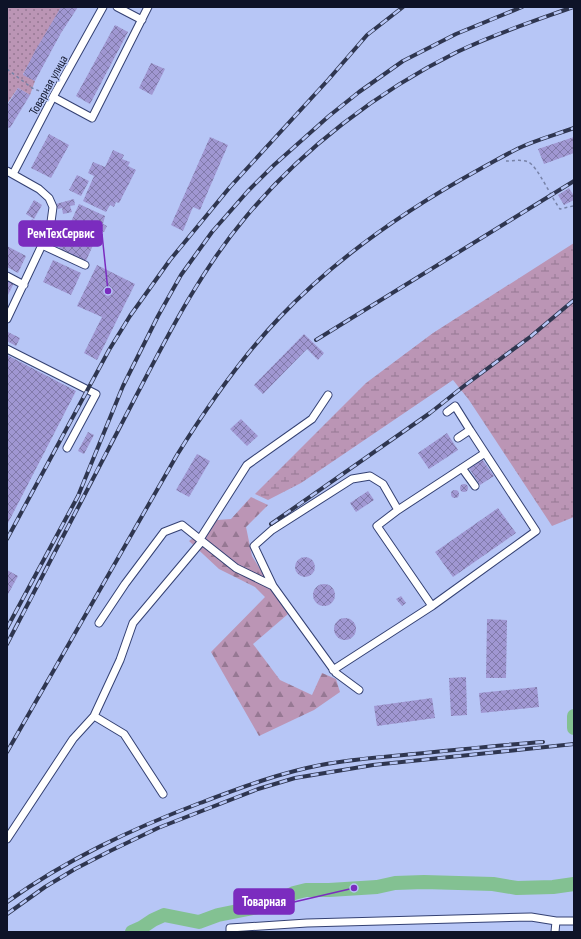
<svg xmlns="http://www.w3.org/2000/svg" width="581" height="939" font-family="'PT Sans Narrow',sans-serif">
	<defs>
		<pattern id="green-dots" width="8" height="8" patternUnits="userSpaceOnUse"><rect width="8" height="8" fill="#bb95b5"/><path d="M2 2h.1M6 6h.1" fill="none" stroke="#967893" stroke-width="1.8" stroke-linecap="round"/></pattern>
		<pattern id="forest-firs" width="22" height="20" patternUnits="userSpaceOnUse"><rect width="22" height="20" fill="#bb95b5"/><path d="M5 1l3.5 6h-7zM16 11l3.5 6h-7z" fill="#967893"/></pattern>
		<pattern id="wetland-marsh" width="20" height="14" patternUnits="userSpaceOnUse"><rect width="20" height="14" fill="#bb95b5"/><path d="M1 5h8M5 5V1M11 12h8M15 12V8" fill="none" stroke="#967893"/></pattern>
		<pattern id="building-cross-hatch" width="8" height="8" patternUnits="userSpaceOnUse"><rect width="8" height="8" fill="#a097d2"/><path d="M0 0l8 8M0 8l8-8" fill="none" stroke="#817aaa"/></pattern>
	</defs>
	<rect width="100%" height="100%" fill="#b7c6f6"/>
	<!-- green -->
	<path fill="url(#green-dots)" d="M 7,7 L 63,7 L 23,74 L 35,81 L 30,95 L 18,88 L 7,104 Z"/>
	<!-- forest -->
	<path fill="url(#forest-firs)" d="M 251,497 L 268,505 L 246,527 L 252,556 L 288,614 L 253,644 L 280,680 L 312,695 L 322,673 L 336,679 L 340,692 L 314,710 L 259,736 L 211,652 L 265,597 L 255,587 L 219,569 L 189,541 L 217,520 L 231,519 Z"/>
	<!-- wetland -->
	<path fill="url(#wetland-marsh)" d="M 574,243 L 574,517 L 552,526 L 469,400 L 453,380 L 301,483 L 268,500 L 255,494 L 366,383 L 433,333 Z"/>
	<g fill="none" stroke-linecap="round" stroke-linejoin="round">
		<!-- river -->
		<path stroke="#83c192" stroke-width="14" d="M 574,716 L 574,728
			M 132,932 L 141,928 L 153,920 L 164,915 L 199,922 L 218,915 L 273,904 L 294,893 L 306,890 L 329,890 L 377,887 L 395,883 L 424,882 L 493,884 L 517,888 L 553,887 L 574,884"/>
	</g>
	<!-- building -->
	<path fill="url(#building-cross-hatch)" d="M 61,7 L 78,7 L 61,33 L 35,81 L 23,75 L 35,51 Z
		M 115,25 L 128,32 L 90,104 L 76,96 Z
		M 151,63 L 165,69 L 152,95 L 139,88 Z
		M 18,88 L 30,95 L 10,128 L 7,127 L 7,106 Z
		M 49,134 L 69,145 L 51,178 L 31,168 Z
		M 210,137 L 228,145 L 200,210 L 193,207 L 183,231 L 171,225 Z
		M 574,137 L 574,153 L 544,164 L 538,149 Z
		M 113,150 L 124,155 L 122,159 L 130,162 L 128,166 L 136,170 L 119,203 L 116,202 L 114,207 L 110,205 L 106,212 L 83,201 L 94,176 L 88,173 L 93,162 L 105,167 Z
		M 77,175 L 89,181 L 81,196 L 69,190 Z
		M 569,188 L 574,196 L 574,200 L 564,205 L 558,195 Z
		M 74,199 L 75,205 L 70,206 L 72,212 L 63,214 L 62,208 L 58,209 L 56,204 Z
		M 34,200 L 42,205 L 34,219 L 26,214 Z
		M 79,204 L 105,216 L 103,224 L 107,226 L 104,232 L 100,230 L 85,263 L 60,251 L 61,249 L 59,248 Z
		M 32,219 L 43,225 L 36,238 L 25,232 Z
		M 7,246 L 26,256 L 18,273 L 7,267 Z
		M 53,260 L 81,273 L 71,295 L 43,282 Z
		M 97,265 L 135,284 L 97,360 L 84,353 L 102,317 L 77,306 Z
		M 7,280 L 14,283 L 7,297 Z
		M 8,332 L 20,338 L 16,346 L 7,341 Z
		M 304,334 L 324,353 L 318,360 L 307,349 L 263,394 L 254,385 Z
		M 7,355 L 76,391 L 7,525 Z
		M 241,419 L 258,436 L 247,446 L 230,429 Z
		M 88,432 L 94,435 L 84,454 L 78,451 Z
		M 447,433 L 458,450 L 429,469 L 418,453 Z
		M 197,454 L 210,461 L 189,497 L 176,490 Z
		M 482,459 L 494,476 L 480,485 L 469,468 Z
		M460 488a4 4 0 1 1 8 0a4 4 0 1 1-8 0Z
		M451 494a4 4 0 1 1 8 0a4 4 0 1 1-8 0Z
		M 368,491 L 374,500 L 356,512 L 350,503 Z
		M 498,508 L 516,533 L 453,577 L 435,552 Z
		M295 567a10 10 0 1 1 20 0a10 10 0 1 1-20 0Z
		M 7,570 L 18,576 L 7,596 Z
		M313 595a11 11 0 1 1 22 0a11 11 0 1 1-22 0Z
		M 401,596 L 406,603 L 402,606 L 396,599 Z
		M334 629a11 11 0 1 1 22 0a11 11 0 1 1-22 0Z
		M 487,619 L 507,620 L 506,678 L 486,678 Z
		M 466,677 L 467,715 L 451,716 L 449,678 Z
		M 537,687 L 539,707 L 481,713 L 479,693 Z
		M 432,698 L 435,718 L 377,726 L 374,706 Z"/>
	<g fill="none" stroke-linecap="round" stroke-linejoin="round">
		<!-- minor casing -->
		<g stroke="#344173" stroke-width="9">
			<path id="minor" d="M 117,7 L 142,20
				M 53,97 L 92,118 L 148,7
				M 7,171 L 39,189 L 49,198 L 53,207 L 51,222 L 42,245 L 7,319
				M 13,174 L 53,97 L 103,7
				M 42,245 L 85,265
				M 7,276 L 24,285
				M 7,349 L 96,394 L 67,448
				M 447,412 L 455,406 L 470,430
				M 458,438 L 470,430 L 485,453
				M 462,468 L 475,486
				M 398,510 L 485,453 L 536,531 L 432,606
				M 200,539 L 247,465 L 312,419 L 328,395
				M 273,586 L 254,546 L 272,530 L 352,479 L 370,476 L 383,484 L 398,510 L 377,526 L 432,606 L 333,670
				M 99,623 L 125,584 L 164,532 L 182,525 L 202,541
				M 163,794 L 124,734 L 94,716 L 120,660 L 133,623 L 202,541 L 236,568 L 273,586 L 336,673 L 359,690
				M 7,839 L 73,739 L 94,716
				M 230,932 L 230,928 L 307,923 L 531,917 L 556,921 L 574,921
				M 555,932 L 556,921"/>
		</g>
		<!-- path -->
		<path stroke="#7782a7" stroke-width="1.5" stroke-dasharray="3 3" stroke-linecap="butt" d="M 7,69 L 32,88 L 47,94
			M 506,161 C 512,161 522,159 528,162 C 537,165 552,199 560,209 L 573,206 L 574,204"/>
		<!-- minor -->
		<use href="#minor" stroke="#fff" stroke-width="7"/>
		<!-- rail casing -->
		<g stroke="#2f3650" stroke-width="4">
			<path id="rail" d="M 316,340 L 574,181
				M 271,524 L 430,413 L 464,386 L 530,337 L 574,300
				M 7,539 L 109,350 L 130,316 L 170,260 L 230,187 L 328,80 L 367,35 L 403,7
				M 7,628 L 78,496 L 123,386 L 158,316 L 181,275 L 212,232 L 248,191 L 274,165 L 329,116 L 359,92 L 403,61 L 456,34 L 522,7
				M 7,644 C 50,563 91,481 134,400 C 167,337 199,273 245,218 C 301,150 378,91 457,52 C 494,34 534,21 573,7
				M 7,752 L 177,455 C 207,407 240,359 280,317 C 338,256 407,209 480,169 C 493,162 505,155 517,149 C 535,140 555,135 574,128
				M 7,902 C 67,859 132,829 200,803 C 240,788 279,773 321,765 C 352,759 383,757 414,754 C 457,750 500,745 543,742
				M 7,914 L 45,887 L 75,869 L 110,851 L 158,828 L 258,789 L 295,778 L 373,765 L 574,744"/>
		</g>
		<!-- rail -->
		<use href="#rail" stroke="#b7c6f6" stroke-width="2.5" stroke-dasharray="8" stroke-linecap="butt"/>
	</g>
	<g text-anchor="middle" dominant-baseline="central" stroke-width="3" stroke-linejoin="round" paint-order="stroke">
		<!-- street labels -->
		<g font-size="12" fill="#0e1328" stroke="#b7c6f6">
			<text transform="translate(48 85) rotate(-61)">Товарная улица</text>
		</g>
	</g>
	<!-- callouts -->
	<path fill="none" stroke="#7b2cbf" stroke-width="1.5" d="M108 291L102 234M354 888L294 902"/>
	<g fill="#7b2cbf" stroke="#b7c6f6" stroke-width="1.5">
		<circle cx="108" cy="291" r="4"/>
		<circle cx="354" cy="888" r="4"/>
	</g>
	<g fill="#7b2cbf" stroke="#7b2cbf" stroke-width="1.5">
		<rect x="19" y="221" width="83" height="25" rx="4"/>
		<rect x="234" y="889" width="60" height="25" rx="4"/>
	</g>
	<g font-size="13" text-anchor="middle" font-weight="bold" fill="#fff">
		<text x="61" y="238">РемТехСервис</text>
		<text x="264" y="906">Товарная</text>
	</g>
	<!-- border -->
	<rect width="581" height="939" fill="none" stroke="#0e1328" stroke-width="16"/>
</svg>
